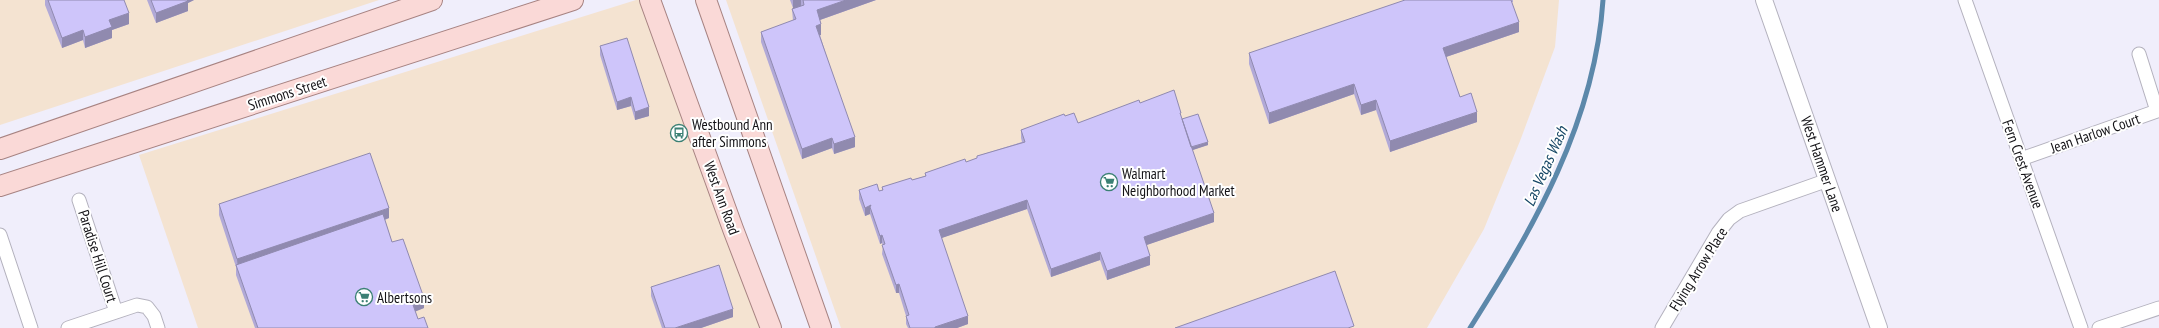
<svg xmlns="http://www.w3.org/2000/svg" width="2159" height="328" font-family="'PT Sans Narrow',sans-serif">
	<rect width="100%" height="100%" fill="#f0eefb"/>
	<!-- commercial -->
	<path fill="#f4e3d1" d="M 0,0 L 379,0 L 0,125 Z
		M 636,0 L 642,0 L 761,328 L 198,328 L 139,155 Z
		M 726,0 L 1559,0 L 1555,47 L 1520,141 L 1484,229 L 1427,328 L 841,328 Z"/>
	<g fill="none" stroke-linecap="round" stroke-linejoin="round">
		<!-- stream -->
		<path stroke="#5c88aa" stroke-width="5" d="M 1470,328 C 1534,227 1595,122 1603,0"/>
		<!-- minor casing -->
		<g stroke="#b4b2be" stroke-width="15">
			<path id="minor" d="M 1965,0 L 2081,328
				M 2021,159 L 2157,111 L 2139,54
				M 79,200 L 116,312
				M 0,235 L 31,328
				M 68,328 L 137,305 L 147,307 L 154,316 L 158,328
				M 1662,328 L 1718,233 L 1729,219 L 1740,211 L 1828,180
				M 2099,328 L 2159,308"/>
		</g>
		<!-- tertiary casing -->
		<g stroke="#b4b2be" stroke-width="18">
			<path id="tertiary" d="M 1764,0 L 1879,328"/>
		</g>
		<!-- primary casing -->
		<g stroke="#a78382" stroke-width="22">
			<path id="primary" d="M 650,0 L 733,229 L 771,328
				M 706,0 L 821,328
				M 0,149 L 432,0
				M 0,186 L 573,0"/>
		</g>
		<!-- minor -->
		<use href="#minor" stroke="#fff" stroke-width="13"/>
		<!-- tertiary -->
		<use href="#tertiary" stroke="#fff" stroke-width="16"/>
		<!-- primary -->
		<use href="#primary" stroke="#fad9d7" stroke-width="20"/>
	</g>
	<!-- wall -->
	<path fill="#b1a9d7" d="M 45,0 L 124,0 L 129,24 L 112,30 L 112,38 L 85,48 L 83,40 L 62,48 L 45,5 Z
		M 147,0 L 194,0 L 188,3 L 188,11 L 156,23 Z
		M 790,0 L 876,0 L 820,20 L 821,35 L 820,35 L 855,147 L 834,154 L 832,148 L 802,159 L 761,42 L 761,32 L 793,21 L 792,9 L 793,8 Z
		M 1513,0 L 1513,2 L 1512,2 L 1519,32 L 1446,57 L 1460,97 L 1477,122 L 1390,152 L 1376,110 L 1361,115 L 1354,94 L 1269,124 L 1249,64 L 1249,53 Z
		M 600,46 L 649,116 L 635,120 L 631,106 L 617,110 L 600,55 Z
		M 1140,103 L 1181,119 L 1208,145 L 1192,150 L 1214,222 L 1146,245 L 1150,265 L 1107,280 L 1100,260 L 1051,277 L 1027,209 L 941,238 L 968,324 L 957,328 L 908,328 L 906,324 L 906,316 L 899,293 L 896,293 L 882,254 L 883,245 L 882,243 L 880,244 L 870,214 L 865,216 L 859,199 L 859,190 L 879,191 L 882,191 L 882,187 L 912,180 L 925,176 L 925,173 L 966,162 L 977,159 L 977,156 L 1022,142 L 1021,138 L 1021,130 L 1065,116 L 1078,123 Z
		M 219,204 L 389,218 L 385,220 L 392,242 L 424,308 L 415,311 L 418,319 L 428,328 L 255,328 L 236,275 L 236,267 L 219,215 Z
		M 651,287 L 733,317 L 701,328 L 662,328 L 651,296 Z"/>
	<!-- shaded-wall -->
	<path fill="#908aaf" d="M 185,0 L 194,0 L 188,3 L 188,11 L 156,23 L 156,13 Z
		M 793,0 L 801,0 L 801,7 L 793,9 Z
		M 846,0 L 876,0 L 817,21 L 817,10 Z
		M 129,13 L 129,24 L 112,30 L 112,38 L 85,48 L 85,37 L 109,20 Z
		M 1519,22 L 1519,32 L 1443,58 L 1443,48 Z
		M 821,24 L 821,35 L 816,37 L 816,26 Z
		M 83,30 L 83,40 L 62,48 L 62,38 Z
		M 1354,84 L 1354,94 L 1269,124 L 1269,113 Z
		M 631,97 L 631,106 L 617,110 L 617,102 Z
		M 1376,100 L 1376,110 L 1361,115 L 1361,105 Z
		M 649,107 L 649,116 L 635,120 L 635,112 Z
		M 1477,112 L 1477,122 L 1390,152 L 1390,141 Z
		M 855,137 L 855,147 L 834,154 L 834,144 Z
		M 832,138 L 832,148 L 802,159 L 802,149 Z
		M 1208,142 L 1208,145 L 1190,151 L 1190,148 Z
		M 1027,200 L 1027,209 L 939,239 L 939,230 Z
		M 871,205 L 870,207 L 870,214 L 865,216 L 865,208 Z
		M 389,208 L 389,218 L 238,269 L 237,259 Z
		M 1214,213 L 1214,222 L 1144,246 L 1144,237 Z
		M 882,235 L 882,243 L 880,244 L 880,236 Z
		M 1100,252 L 1100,260 L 1051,277 L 1051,269 Z
		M 1150,256 L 1150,265 L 1107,280 L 1107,271 Z
		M 899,284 L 899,293 L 896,293 L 896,285 Z
		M 424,298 L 424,308 L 412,313 L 412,302 Z
		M 733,309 L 733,317 L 701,328 L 675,328 Z
		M 968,316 L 968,324 L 957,328 L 935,328 L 935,327 Z"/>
	<!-- building -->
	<path fill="#cec5fa" stroke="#908aaf" d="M 48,0 L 124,0 L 129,13 L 109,20 L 112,27 L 85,37 L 83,30 L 62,38 Z
		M 151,0 L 187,0 L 188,1 L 156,13 Z
		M 803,0 L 846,0 L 817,10 L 821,24 L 816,26 L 855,137 L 834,144 L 832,138 L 802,149 L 761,32 L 796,19 L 792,9 L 804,5 Z
		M 1405,0 L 1511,0 L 1519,22 L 1443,48 L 1460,97 L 1471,93 L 1477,112 L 1390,141 L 1376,100 L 1361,105 L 1354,84 L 1269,113 L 1249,53 Z
		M 627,38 L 649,107 L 635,112 L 631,97 L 617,102 L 600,46 Z
		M 1174,90 L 1181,113 L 1180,113 L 1214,213 L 1144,237 L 1150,256 L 1107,271 L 1100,252 L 1051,269 L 1027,200 L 939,230 L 968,316 L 935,327 L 935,328 L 910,328 L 906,316 L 909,315 L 899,284 L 896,285 L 882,245 L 885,244 L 882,235 L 880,236 L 870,207 L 871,205 L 865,208 L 859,190 L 877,184 L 879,191 L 883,190 L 882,187 L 911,178 L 912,180 L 926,176 L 925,173 L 965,159 L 966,162 L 977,158 L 977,156 L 1025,142 L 1021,130 L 1064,114 L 1065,116 L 1074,113 L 1078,123 L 1139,100 L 1140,103 Z
		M 1198,114 L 1208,142 L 1191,147 L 1182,119 Z
		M 370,153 L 389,208 L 237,259 L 219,204 Z
		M 383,214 L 392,242 L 403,239 L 424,298 L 412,302 L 418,319 L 424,317 L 428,328 L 258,328 L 236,265 Z
		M 719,265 L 733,309 L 675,328 L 665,328 L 651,287 Z
		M 1335,271 L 1354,326 L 1348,328 L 1175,328 Z"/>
	<!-- icons -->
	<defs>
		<g id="bus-ring" transform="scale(0.9)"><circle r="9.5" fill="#fff" stroke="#3b8074" stroke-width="1.5"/><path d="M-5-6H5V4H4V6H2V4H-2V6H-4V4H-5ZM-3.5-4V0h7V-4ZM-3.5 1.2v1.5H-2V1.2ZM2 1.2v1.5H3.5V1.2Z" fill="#3b8074"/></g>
		<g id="supermarket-ring" transform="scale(0.9)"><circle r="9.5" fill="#fff" stroke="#3b8074" stroke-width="1.5"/><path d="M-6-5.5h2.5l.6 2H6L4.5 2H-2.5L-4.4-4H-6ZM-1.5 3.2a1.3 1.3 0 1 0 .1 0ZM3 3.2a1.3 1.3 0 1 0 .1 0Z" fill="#3b8074"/></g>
	</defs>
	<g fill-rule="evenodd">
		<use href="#bus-ring" x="679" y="133"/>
		<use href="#supermarket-ring" x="1109" y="182"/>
		<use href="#supermarket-ring" x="364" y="297"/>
	</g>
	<g text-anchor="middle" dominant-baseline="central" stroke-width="4" stroke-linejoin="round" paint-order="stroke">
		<!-- street labels -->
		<g font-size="15" fill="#131216" stroke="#fff">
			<text transform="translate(287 93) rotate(-18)">Simmons Street</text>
			<text transform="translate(2095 133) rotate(-19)">Jean Harlow Court</text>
			<text transform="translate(1822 164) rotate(71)">West Hammer Lane</text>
			<text transform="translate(2023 164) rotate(70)">Fern Crest Avenue</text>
			<text transform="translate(722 198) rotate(70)">West Ann Road</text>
			<text transform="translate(98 256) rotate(72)">Paradise Hill Court</text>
			<text transform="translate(1698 269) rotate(-58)">Flying Arrow Place</text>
		</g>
		<!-- poi labels -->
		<g font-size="15" fill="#131216" stroke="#fff" text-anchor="start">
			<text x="692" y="124">Westbound Ann<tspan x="692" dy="17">after Simmons</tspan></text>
			<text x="1122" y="173">Walmart<tspan x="1122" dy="17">Neighborhood Market</tspan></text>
			<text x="377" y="297">Albertsons</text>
		</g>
		<!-- water labels -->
		<g font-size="16" font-style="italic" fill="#144564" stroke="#fff">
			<text transform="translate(1545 166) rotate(-66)">Las Vegas Wash</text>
		</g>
	</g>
</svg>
